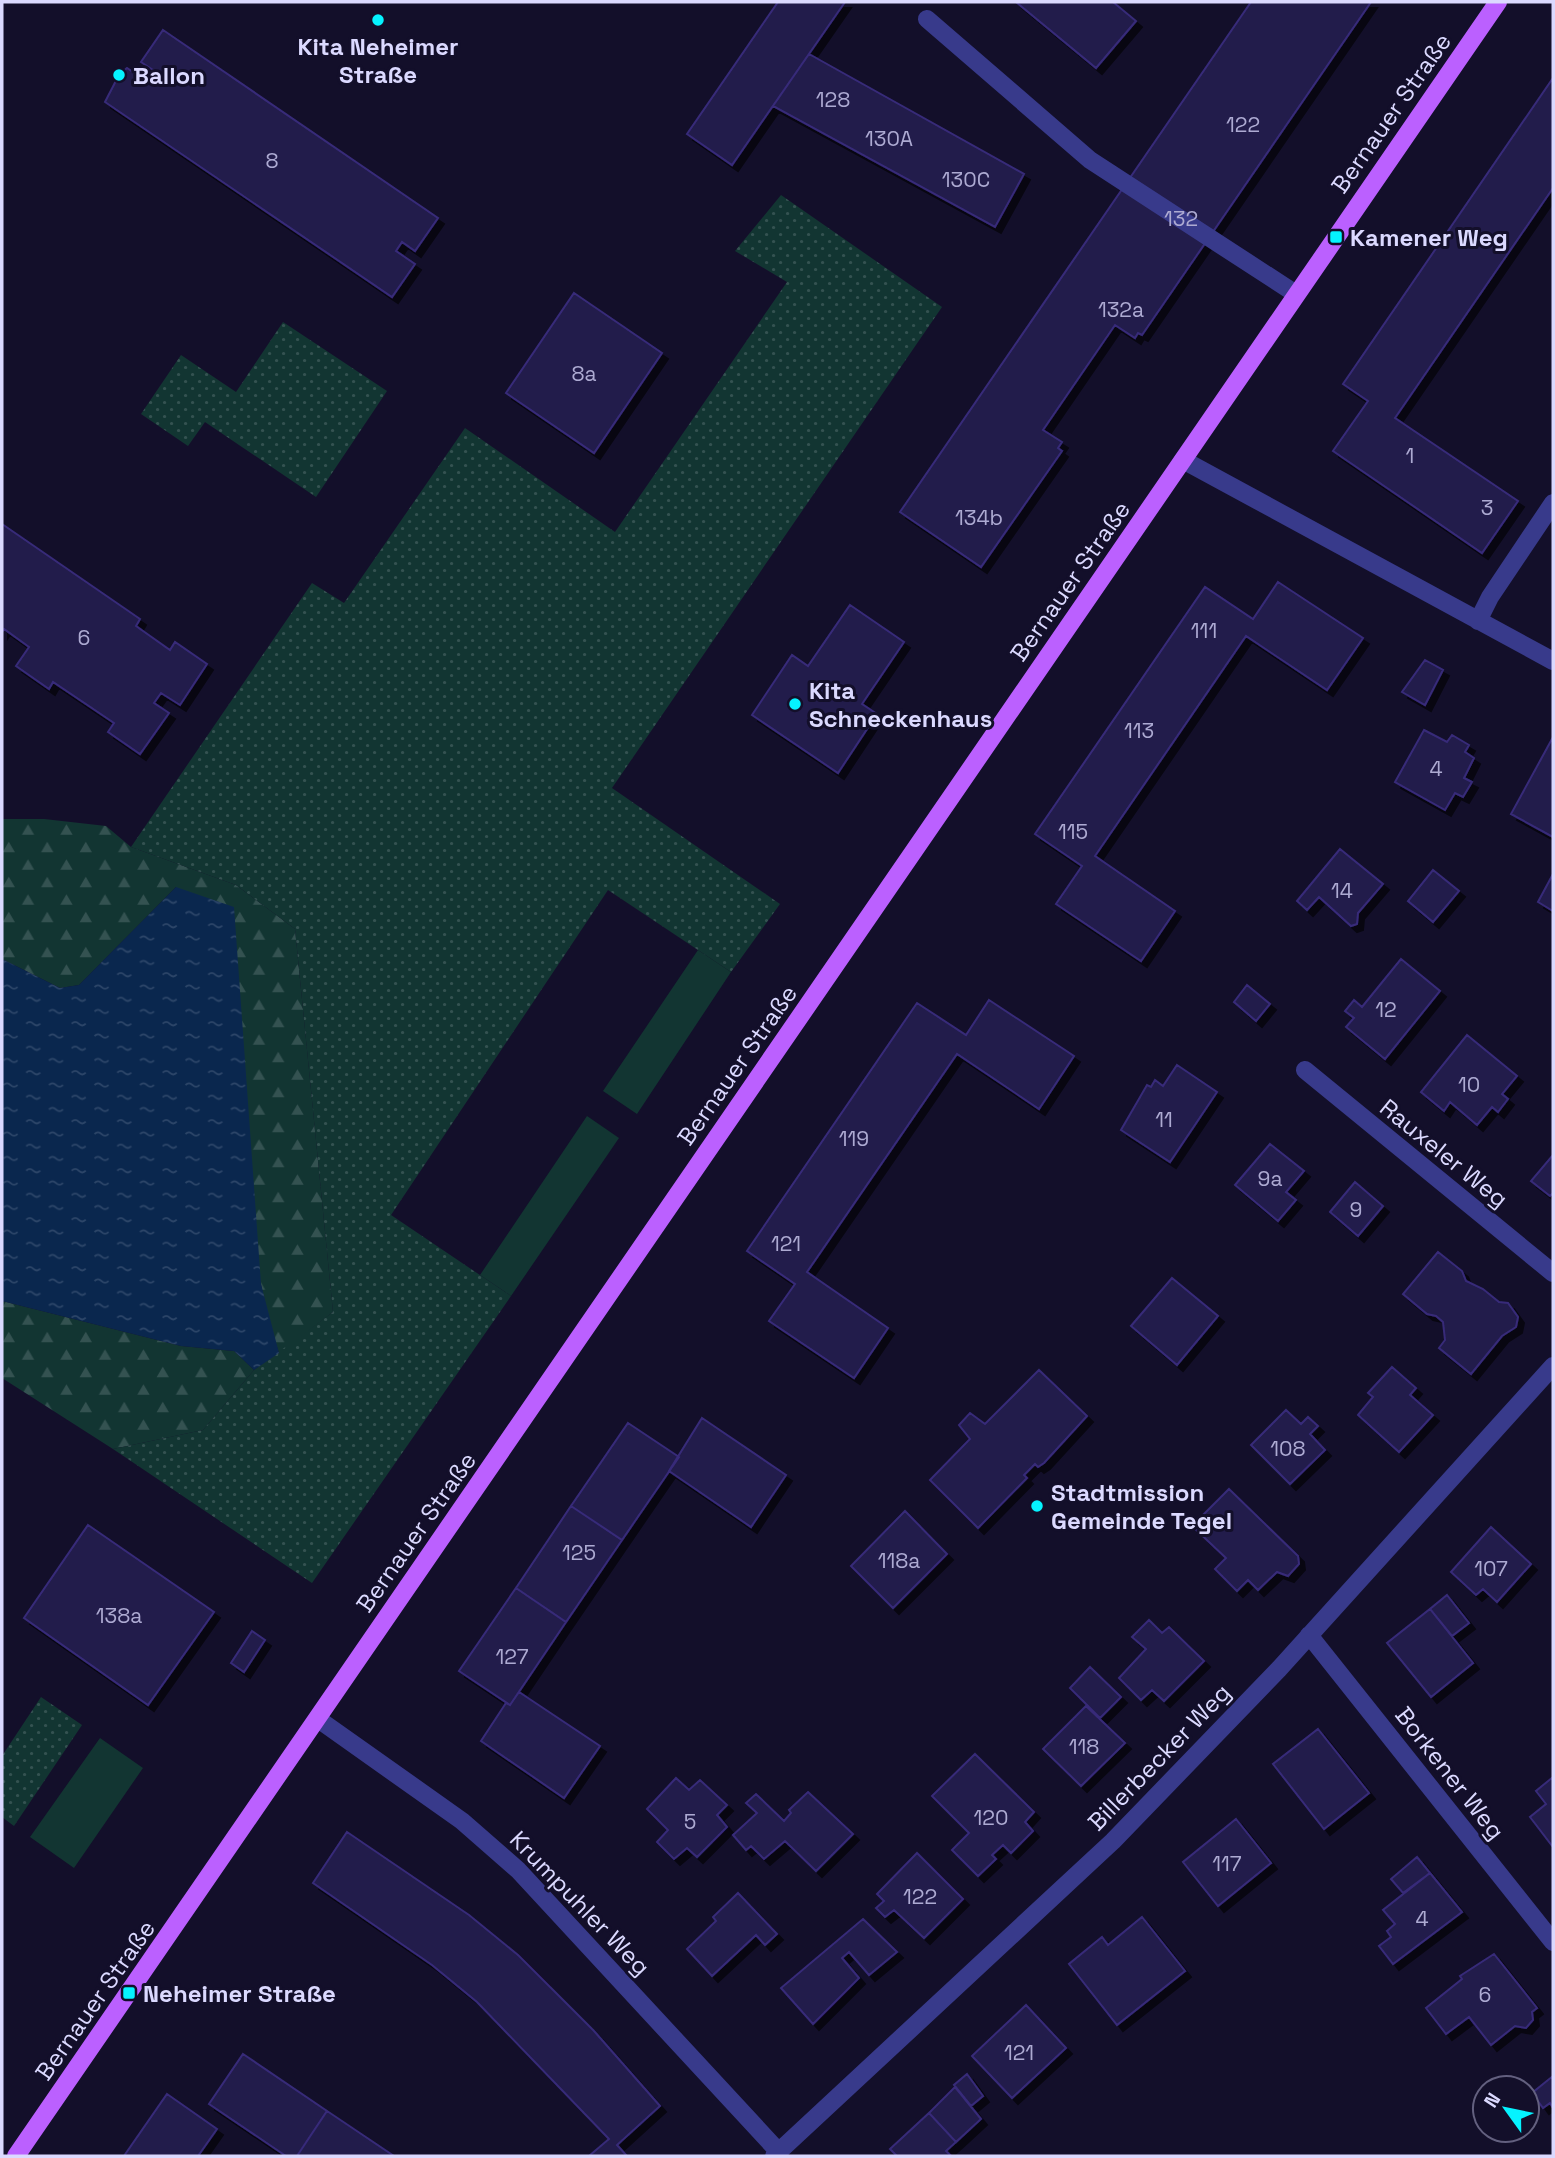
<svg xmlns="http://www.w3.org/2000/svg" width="1555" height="2158" font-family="'Space Grotesk',sans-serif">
	<defs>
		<pattern id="forest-firs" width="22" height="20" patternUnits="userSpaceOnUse" patternTransform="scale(1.75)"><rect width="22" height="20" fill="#123532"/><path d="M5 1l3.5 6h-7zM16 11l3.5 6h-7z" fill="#345251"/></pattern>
		<pattern id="park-dots" width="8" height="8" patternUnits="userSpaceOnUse" patternTransform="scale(1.75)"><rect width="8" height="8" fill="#123532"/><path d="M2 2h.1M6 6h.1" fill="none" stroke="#345251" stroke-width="1.8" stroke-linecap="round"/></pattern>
		<pattern id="water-ripples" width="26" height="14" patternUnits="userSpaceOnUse" patternTransform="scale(1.75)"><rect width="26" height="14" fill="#0a274e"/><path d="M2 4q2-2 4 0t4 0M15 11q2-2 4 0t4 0" fill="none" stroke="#2d4669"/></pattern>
		<filter id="shadow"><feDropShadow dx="6" dy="6" stdDeviation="0" flood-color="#0009"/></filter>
	</defs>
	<rect width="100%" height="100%" fill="#130f2a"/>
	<!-- grass -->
	<path fill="#123532" d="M 698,950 L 731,972 L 637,1114 L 603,1091 Z
		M 587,1116 L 619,1138 L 511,1296 L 480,1275 Z
		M 100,1738 L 143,1768 L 74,1868 L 30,1837 Z"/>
	<!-- forest -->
	<path fill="url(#forest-firs)" d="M 2,819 L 44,819 L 106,826 L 131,847 L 236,885 L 295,929 L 333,1312 L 279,1353 L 269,1322 L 176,887 L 79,985 L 60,988 L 2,959 Z
		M 2,1301 L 181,1346 L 234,1351 L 254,1370 L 203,1430 L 113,1449 L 2,1378 Z"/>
	<!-- park -->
	<path fill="url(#park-dots)" d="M 781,195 L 942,307 L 612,788 L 780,904 L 731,972 L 608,890 L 391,1215 L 511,1296 L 312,1583 L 113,1449 L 203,1430 L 254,1370 L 333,1312 L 295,929 L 236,885 L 131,847 L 312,583 L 344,603 L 465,428 L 615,532 L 787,282 L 735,251 Z
		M 283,322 L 387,391 L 316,497 L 205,422 L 188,446 L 141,414 L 181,355 L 236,392 Z
		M 41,1697 L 82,1725 L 14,1826 L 2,1817 L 2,1756 Z"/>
	<!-- water -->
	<path fill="url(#water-ripples)" d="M 176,887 L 234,907 L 261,1284 L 279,1353 L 254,1370 L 234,1351 L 181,1346 L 2,1301 L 2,959 L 60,988 L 79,985 Z"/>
	<!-- building -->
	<path fill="#221b4c" stroke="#372c79" stroke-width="2" filter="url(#shadow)" d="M 778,2 L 845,2 L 732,165 L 687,134 Z
		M 1016,2 L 1113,2 L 1136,21 L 1096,68 Z
		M 1251,2 L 1371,2 L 1142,335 L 1138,333 L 1135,338 L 1115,325 L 1043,430 L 1062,442 L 1058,448 L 1062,451 L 981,567 L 900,512 Z
		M 163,30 L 438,218 L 415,251 L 402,242 L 396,251 L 415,264 L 392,297 L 105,102 L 119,75 L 127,68 L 146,81 L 153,70 L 141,62 Z
		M 809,54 L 1024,174 L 995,227 L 773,106 Z
		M 1553,78 L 1553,188 L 1395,418 L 1518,501 L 1482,553 L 1333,451 L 1368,401 L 1343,384 Z
		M 574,293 L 662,353 L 594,453 L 506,393 Z
		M 2,524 L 140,619 L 136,626 L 170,650 L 175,642 L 207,664 L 180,705 L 161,693 L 154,703 L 169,713 L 140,754 L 108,732 L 114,723 L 53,682 L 49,689 L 16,666 L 29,647 L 4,629 L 2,632 Z
		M 1278,582 L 1363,638 L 1327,690 L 1246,636 L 1095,856 L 1175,911 L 1141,961 L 1056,904 L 1082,866 L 1035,834 L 1205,587 L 1253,619 Z
		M 850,605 L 904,642 L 862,704 L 877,714 L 838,773 L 752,715 L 792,655 L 808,666 Z
		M 1425,660 L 1443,670 L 1425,705 L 1402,692 Z
		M 1424,730 L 1447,742 L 1452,735 L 1469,745 L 1465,752 L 1474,758 L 1464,778 L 1472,782 L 1463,797 L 1455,793 L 1445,810 L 1395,782 Z
		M 1552,739 L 1553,740 L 1553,837 L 1511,814 Z
		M 1340,849 L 1383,884 L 1358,913 L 1357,924 L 1351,926 L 1319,897 L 1307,910 L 1297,901 Z
		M 1433,870 L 1459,891 L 1433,922 L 1408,901 Z
		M 1553,874 L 1553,911 L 1538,902 Z
		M 1401,959 L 1440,991 L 1385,1059 L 1346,1027 L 1354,1018 L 1345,1011 L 1354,1000 L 1362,1007 Z
		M 1247,985 L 1270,1004 L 1256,1021 L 1234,1002 Z
		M 989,1000 L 1074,1056 L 1039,1109 L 957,1054 L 807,1272 L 888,1328 L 854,1378 L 769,1321 L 795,1284 L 747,1251 L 917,1003 L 966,1035 Z
		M 1467,1035 L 1517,1076 L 1502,1094 L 1508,1099 L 1498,1112 L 1492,1107 L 1477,1125 L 1450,1102 L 1444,1111 L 1421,1092 Z
		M 1177,1065 L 1217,1092 L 1170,1162 L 1121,1130 L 1147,1085 L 1151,1087 L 1155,1080 L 1163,1086 Z
		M 1270,1144 L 1304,1171 L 1286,1192 L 1296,1200 L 1278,1221 L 1235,1185 Z
		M 1553,1155 L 1553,1193 L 1550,1196 L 1531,1181 Z
		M 1355,1182 L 1383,1206 L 1358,1236 L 1330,1212 Z
		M 1438,1252 L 1462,1271 L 1466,1281 L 1483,1289 L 1499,1302 L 1508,1303 L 1518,1317 L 1516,1327 L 1502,1336 L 1471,1374 L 1439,1348 L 1445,1340 L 1443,1322 L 1436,1316 L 1427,1314 L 1403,1294 Z
		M 1172,1278 L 1218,1316 L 1177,1365 L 1131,1326 Z
		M 1392,1367 L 1416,1388 L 1410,1395 L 1433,1415 L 1399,1452 L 1358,1415 L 1373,1397 L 1368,1393 Z
		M 1039,1370 L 1087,1416 L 1044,1463 L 1038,1467 L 1035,1464 L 1024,1475 L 1027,1478 L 978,1528 L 930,1480 L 970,1439 L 959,1425 L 970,1413 L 985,1424 Z
		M 1286,1410 L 1301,1424 L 1308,1417 L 1318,1426 L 1310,1434 L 1325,1450 L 1290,1484 L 1251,1445 Z
		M 702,1418 L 786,1475 L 751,1527 L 669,1471 Z
		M 628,1423 L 679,1457 L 622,1540 L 571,1506 Z
		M 1229,1489 L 1298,1556 L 1299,1564 L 1288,1576 L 1277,1572 L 1258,1590 L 1248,1580 L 1237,1591 L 1215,1569 L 1226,1558 L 1192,1526 Z
		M 571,1506 L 622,1540 L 566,1622 L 516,1588 Z
		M 905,1511 L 947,1554 L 893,1608 L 851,1566 Z
		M 88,1525 L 214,1612 L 148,1705 L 24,1618 Z
		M 1491,1527 L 1531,1564 L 1497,1602 L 1483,1589 L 1476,1595 L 1451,1572 Z
		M 516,1588 L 566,1622 L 510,1705 L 459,1671 Z
		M 1447,1595 L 1469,1623 L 1452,1636 L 1430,1609 Z
		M 1430,1609 L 1473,1663 L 1431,1697 L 1387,1643 Z
		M 1149,1620 L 1162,1633 L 1169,1627 L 1204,1661 L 1164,1701 L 1152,1690 L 1141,1700 L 1119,1678 L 1146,1649 L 1132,1637 Z
		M 252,1631 L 265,1640 L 244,1672 L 231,1663 Z
		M 1090,1667 L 1121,1697 L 1100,1718 L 1070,1688 Z
		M 519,1692 L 600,1746 L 564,1798 L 481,1741 L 506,1703 L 510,1705 Z
		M 1086,1706 L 1125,1743 L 1081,1786 L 1043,1749 Z
		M 1318,1729 L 1369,1793 L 1324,1829 L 1273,1764 Z
		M 975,1754 L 1034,1812 L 1025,1822 L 1033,1831 L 1011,1853 L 1003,1845 L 992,1855 L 996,1859 L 978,1876 L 952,1850 L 969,1833 L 932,1796 Z
		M 1553,1777 L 1553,1847 L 1530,1817 L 1546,1804 L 1536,1791 Z
		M 676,1778 L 689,1790 L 700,1780 L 727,1805 L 717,1815 L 727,1827 L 697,1857 L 687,1848 L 674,1859 L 657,1842 L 668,1830 L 647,1809 Z
		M 808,1792 L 853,1834 L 816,1871 L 785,1841 L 764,1859 L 751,1846 L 746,1850 L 733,1835 L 757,1813 L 746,1803 L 756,1794 L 784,1821 L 791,1813 L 789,1810 Z
		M 1236,1819 L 1271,1863 L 1218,1906 L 1183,1862 Z
		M 347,1832 L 469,1915 L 518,1955 L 594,2031 L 660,2106 L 617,2145 L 627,2156 L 589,2156 L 609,2139 L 477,2002 L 432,1965 L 313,1883 Z
		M 917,1853 L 963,1899 L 924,1938 L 894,1910 L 885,1917 L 876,1908 L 884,1901 L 877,1894 Z
		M 1417,1857 L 1430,1873 L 1403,1893 L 1391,1879 Z
		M 1430,1873 L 1462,1912 L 1393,1964 L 1379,1946 L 1391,1937 L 1387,1931 L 1395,1924 L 1383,1910 Z
		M 738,1893 L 777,1934 L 765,1945 L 756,1935 L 712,1976 L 687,1949 L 716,1921 L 713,1917 Z
		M 1142,1917 L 1185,1971 L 1117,2025 L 1069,1964 L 1102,1937 L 1108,1945 Z
		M 863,1919 L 897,1952 L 869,1975 L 849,1952 L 842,1958 L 859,1978 L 813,2024 L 781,1988 Z
		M 1494,1954 L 1537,2008 L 1532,2012 L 1533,2020 L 1526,2028 L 1515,2026 L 1491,2045 L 1469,2017 L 1446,2034 L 1426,2008 L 1462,1979 L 1460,1976 Z
		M 1026,2005 L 1066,2048 L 1012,2098 L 972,2056 Z
		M 243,2054 L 327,2111 L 297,2156 L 286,2156 L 209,2104 Z
		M 967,2074 L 983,2096 L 971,2106 L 954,2085 Z
		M 1553,2076 L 1553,2108 L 1550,2103 L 1543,2108 L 1532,2093 Z
		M 955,2087 L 981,2119 L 956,2142 L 929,2113 Z
		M 167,2094 L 217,2129 L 198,2156 L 124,2156 Z
		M 327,2111 L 394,2156 L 297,2156 Z
		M 929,2113 L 956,2142 L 946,2151 L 951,2156 L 897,2156 L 890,2149 Z"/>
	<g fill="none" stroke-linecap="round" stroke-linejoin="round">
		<!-- minor -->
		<path stroke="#383a8b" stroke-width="18" d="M 927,19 L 1090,160 L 1296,294
			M 1183,460 L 1553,661
			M 1478,621 L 1490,597 L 1553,503
			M 1305,1070 L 1553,1273
			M 1309,1635 L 1553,1942
			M 318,1719 L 462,1821 L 518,1870 L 779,2152
			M 774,2156 L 1113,1841 L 1279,1669 L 1553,1366"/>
		<!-- major -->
		<path stroke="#bb60ff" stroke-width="18" d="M 16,2156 L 1498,2"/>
	</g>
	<!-- markers -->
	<g fill="#05f3ff" stroke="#130f2a" stroke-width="2.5">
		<circle cx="378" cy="20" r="7"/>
		<circle cx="119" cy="75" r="7"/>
		<rect x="1329" y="230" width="14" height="14" rx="3.5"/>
		<circle cx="795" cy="704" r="7"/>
		<circle cx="1037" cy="1506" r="7"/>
		<rect x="122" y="1986" width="14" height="14" rx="3.5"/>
	</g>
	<g text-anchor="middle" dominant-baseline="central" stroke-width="6" stroke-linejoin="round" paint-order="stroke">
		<!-- number labels -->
		<g font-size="21" fill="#adaad2">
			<text x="833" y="99">128</text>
			<text x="1243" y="124">122</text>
			<text x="889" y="138">130A</text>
			<text x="272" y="160">8</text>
			<text x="966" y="179">130C</text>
			<text x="1181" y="218">132</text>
			<text x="1121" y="309">132a</text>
			<text x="584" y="373">8a</text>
			<text x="1410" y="455">1</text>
			<text x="1487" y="507">3</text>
			<text x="979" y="517">134b</text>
			<text x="1204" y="630">111</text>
			<text x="84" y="637">6</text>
			<text x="1139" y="730">113</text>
			<text x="1436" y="768">4</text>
			<text x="1073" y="831">115</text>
			<text x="1342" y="890">14</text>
			<text x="1386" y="1009">12</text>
			<text x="1469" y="1084">10</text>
			<text x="1164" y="1119">11</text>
			<text x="854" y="1138">119</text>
			<text x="1270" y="1178">9a</text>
			<text x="1356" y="1209">9</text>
			<text x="786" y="1243">121</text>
			<text x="1288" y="1448">108</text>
			<text x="579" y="1552">125</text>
			<text x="899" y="1560">118a</text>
			<text x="1491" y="1568">107</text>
			<text x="119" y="1615">138a</text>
			<text x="512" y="1656">127</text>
			<text x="1084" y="1746">118</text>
			<text x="991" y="1817">120</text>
			<text x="690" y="1821">5</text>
			<text x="1227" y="1863">117</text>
			<text x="920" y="1896">122</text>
			<text x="1422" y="1918">4</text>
			<text x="1485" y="1994">6</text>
			<text x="1019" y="2052">121</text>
		</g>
		<!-- poi labels -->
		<g font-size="24" font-weight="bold" fill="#dbd9ff" stroke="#130f2a" text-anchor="start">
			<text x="378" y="46" text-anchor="middle">Kita Neheimer<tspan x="378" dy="28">Straße</tspan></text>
			<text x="133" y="75">Ballon</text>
			<text x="1350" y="237">Kamener Weg</text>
			<text x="809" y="690">Kita<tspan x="809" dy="28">Schneckenhaus</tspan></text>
			<text x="1051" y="1492">Stadtmission<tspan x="1051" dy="28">Gemeinde Tegel</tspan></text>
			<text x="143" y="1993">Neheimer Straße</text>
		</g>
		<!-- street labels -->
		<g font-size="24" fill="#dbd9ff" stroke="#130f2a">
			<text transform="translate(1391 113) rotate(-55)">Bernauer Straße</text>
			<text transform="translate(1070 581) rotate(-55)">Bernauer Straße</text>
			<text transform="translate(737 1065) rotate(-55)">Bernauer Straße</text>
			<text transform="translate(1444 1153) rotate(39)">Rauxeler Weg</text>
			<text transform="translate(416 1532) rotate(-55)">Bernauer Straße</text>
			<text transform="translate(1159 1757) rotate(-46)">Billerbecker Weg</text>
			<text transform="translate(1450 1773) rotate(52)">Borkener Weg</text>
			<text transform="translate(580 1903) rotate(46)">Krumpuhler Weg</text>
			<text transform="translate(95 2000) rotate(-55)">Bernauer Straße</text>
		</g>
	</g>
	<!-- border -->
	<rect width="1555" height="2158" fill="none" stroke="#dbd9ff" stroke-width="7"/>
	<!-- north arrow -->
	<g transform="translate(1506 2109) rotate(303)"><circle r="33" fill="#130f2a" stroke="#63607f" stroke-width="2"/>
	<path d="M0-5L12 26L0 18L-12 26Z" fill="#05f3ff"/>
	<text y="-10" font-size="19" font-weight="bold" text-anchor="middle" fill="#dbd9ff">N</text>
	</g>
</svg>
